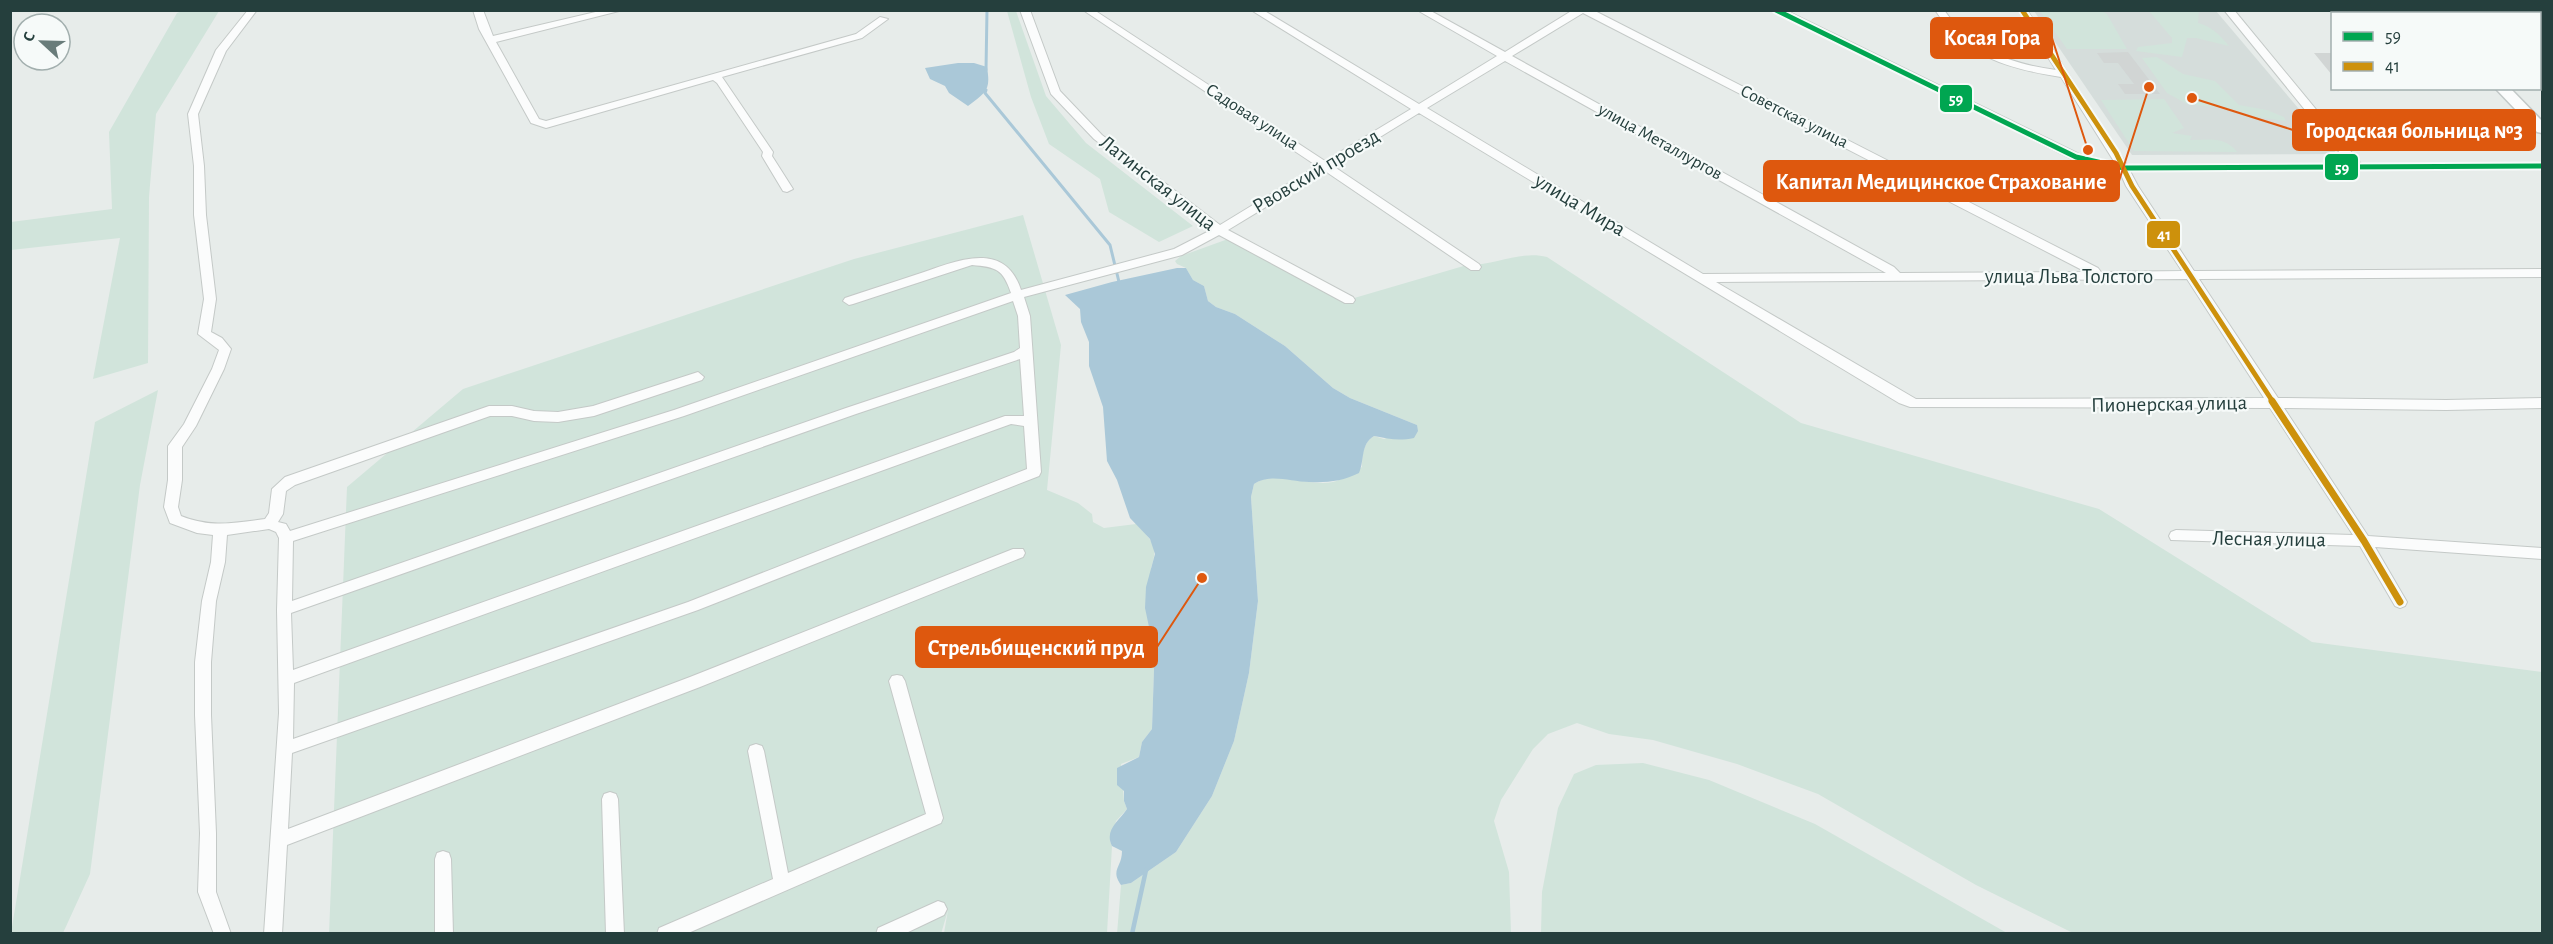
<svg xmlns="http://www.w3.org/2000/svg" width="2553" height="944" font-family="'Alegreya Sans',sans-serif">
	<rect width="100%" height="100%" fill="#e7ecea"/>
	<!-- built -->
	<path fill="#d5dddb" d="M 2034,11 L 2216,11 L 2337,154 L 2132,155 Z"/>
	<!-- green -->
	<path fill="#d1e4db" d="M 182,11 L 219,11 L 156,114 L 149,197 L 148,363 L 93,379 L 120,238 L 11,250 L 11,222 L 112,209 L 109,132 L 177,13 Z
		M 1007,11 L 1016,11 L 1046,96 L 1086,143 L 1193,226 L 1159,242 L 1109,212 L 1100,179 L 1049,144 L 1031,97 Z
		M 2040,11 L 2102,11 L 2107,14 L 2127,49 L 2067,49 Z
		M 2149,11 L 2199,11 L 2198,23 C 2211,26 2220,35 2229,46 L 2196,38 L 2187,38 L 2182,57 L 2136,51 L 2138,47 L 2172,43 L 2172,38 Z
		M 2157,57 L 2183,74 L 2215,81 L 2239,105 L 2267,110 L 2284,117 L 2286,121 L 2256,117 L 2232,109 L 2187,104 L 2167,93 L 2142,58 Z
		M 2164,99 L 2184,128 L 2172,133 L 2192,136 L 2190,140 C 2208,140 2225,136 2237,152 L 2134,151 L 2101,100 Z
		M 1023,215 L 1061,345 L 1047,490 L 1078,503 L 1092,514 L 1093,522 L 1104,528 L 1136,524 C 1152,541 1159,545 1151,568 L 1154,669 L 1152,729 L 1142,742 L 1139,757 L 1121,764 L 1124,801 L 1127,809 L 1116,821 L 1110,841 L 1112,846 L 1107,933 L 944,933 L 948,910 L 941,934 L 329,934 L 347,487 L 463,389 L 854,259 Z
		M 1228,239 L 1344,301 L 1467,265 C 1493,266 1521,250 1547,257 L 1801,423 L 2099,509 L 2312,642 L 2542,672 L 2542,933 L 2073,933 L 1976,885 L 1818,794 L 1737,764 L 1653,740 L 1609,734 L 1577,723 L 1548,734 L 1533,749 L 1501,800 L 1494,821 L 1509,872 L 1511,933 L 1117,934 L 1121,885 L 1131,883 L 1176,852 L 1212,796 L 1234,741 L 1249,673 L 1258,601 L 1251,497 L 1254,484 C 1275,469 1308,487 1333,482 C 1342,480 1353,472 1362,467 C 1362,455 1363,443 1374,436 L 1384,439 L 1417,425 L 1350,398 L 1333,388 L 1285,346 L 1235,314 L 1216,307 L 1208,301 L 1204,286 L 1193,280 L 1186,268 L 1177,264 L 1175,261 L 1181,256 Z
		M 158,390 L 140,485 L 90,874 L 63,933 L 11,933 L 95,422 Z
		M 1643,763 L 1709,780 L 1815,824 L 2007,933 L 1541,933 L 1542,892 L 1558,808 L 1574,774 L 1596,765 Z"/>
	<!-- water -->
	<path fill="#aac8d8" d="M 958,63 L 974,63 L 987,67 C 991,91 986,92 968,106 L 949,93 L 945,86 L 930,79 L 925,68 Z
		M 1177,268 L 1186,268 L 1193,280 L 1204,286 L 1208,301 L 1216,307 L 1235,314 L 1285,346 L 1333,388 L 1350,398 L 1417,425 L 1418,431 L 1414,438 C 1399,441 1389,439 1374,436 C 1360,445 1365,459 1359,473 C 1343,481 1327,483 1309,482 C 1291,482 1270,473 1254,484 L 1251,497 L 1258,601 L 1249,673 L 1234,741 L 1212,796 L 1176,852 L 1131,883 L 1121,885 C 1110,869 1122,868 1122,851 L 1112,846 C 1104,830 1119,821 1127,809 L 1124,801 L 1124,791 L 1117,785 L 1117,768 L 1139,757 L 1142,742 L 1152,729 L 1154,669 L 1152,641 L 1145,608 L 1146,587 L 1155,554 L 1150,539 L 1130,518 L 1117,480 L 1107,461 L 1103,407 L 1089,366 L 1089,342 L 1081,322 L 1080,309 L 1065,295 L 1112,282 Z"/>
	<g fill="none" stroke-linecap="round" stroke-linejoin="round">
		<!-- stream-far1 -->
		<path stroke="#aac8d8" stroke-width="3" d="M 986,70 L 987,10
			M 986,90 L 985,93 L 1110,245 L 1119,282"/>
		<!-- stream -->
		<path stroke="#aac8d8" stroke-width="4.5" d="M 1132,934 L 1146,870"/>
	</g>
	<!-- building -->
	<path fill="#d1d5d4" d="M 2128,52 L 2160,94 L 2125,94 L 2118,84 L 2134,84 L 2118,63 L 2104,63 L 2097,53 Z
		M 2314,53 L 2332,53 L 2332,75 Z"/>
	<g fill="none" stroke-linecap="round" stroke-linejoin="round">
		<!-- street casing -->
		<g stroke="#c4c9c7" stroke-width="2">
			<path id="street" d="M 248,10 L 257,10 L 226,51 L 198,114 L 204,166 L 206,215 L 216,299 L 211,332 L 222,338 L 231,349 L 224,369 L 196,426 L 182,447 L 182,480 L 178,507 L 181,516 C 211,528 233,523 265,519 L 269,513 L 272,489 L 285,477 L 489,406 L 512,406 L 534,411 L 558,412 L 593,406 L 698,372 L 704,377 L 702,380 L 594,416 L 558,422 L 534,421 L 512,416 L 490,416 L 295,485 L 286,491 L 283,514 L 278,522 L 286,524 L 290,531 L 674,410 L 1011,293 C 1003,269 996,267 972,265 L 853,304 L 849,305 L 843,301 L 845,298 C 868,290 892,283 915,275 C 952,263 1004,237 1021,290 L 1174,249 L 1211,230 L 1094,139 L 1051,94 L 1020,10 L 1030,10 L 1060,91 L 1102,135 L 1220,225 L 1317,166 L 1083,10 L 1094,10 L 1325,161 L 1411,109 L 1251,10 L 1263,10 L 1419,104 L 1497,56 L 1417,10 L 1429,10 L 1505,52 L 1573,10 L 1593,10 L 2098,268 L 2101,272 L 2182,271 L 2126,186 L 2119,170 L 2072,159 L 1772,10 L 1785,10 L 2079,154 L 2115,163 L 2061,77 C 2006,68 1968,58 1935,10 L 1944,10 C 1972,50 2011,64 2056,70 L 2018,10 L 2027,10 L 2127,165 L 2349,164 L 2224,10 L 2234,10 L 2361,164 L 2542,163 L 2542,169 L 2130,171 L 2138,186 L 2194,271 L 2542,269 L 2542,277 L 2199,279 L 2278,398 L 2446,400 L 2542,398 L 2542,408 L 2446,410 L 2284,408 L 2368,536 L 2542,548 L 2542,559 L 2375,547 L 2407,602 L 2405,606 L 2400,608 L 2395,606 L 2360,546 L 2171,540 L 2169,536 L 2171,532 L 2176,530 L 2353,535 L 2270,408 L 1910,407 L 1899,403 L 1419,113 L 1333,166 L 1479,264 L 1481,267 L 1479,270 L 1471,270 L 1325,171 L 1228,230 L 1353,297 L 1355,300 L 1353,303 L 1345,303 L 1219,235 L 1182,255 L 1024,297 L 1030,316 L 1041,472 L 1039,476 L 698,610 L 292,753 L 288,829 L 690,677 L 1013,549 L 1023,549 L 1025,553 L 1023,557 L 700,687 L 287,845 L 282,934 L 264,934 L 279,713 L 277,610 L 279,538 L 276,532 L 269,529 L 227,535 L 225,562 L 216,601 L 211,662 L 211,715 L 216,833 L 216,892 L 231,934 L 214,934 L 198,892 L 200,833 L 195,715 L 195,662 L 202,601 L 211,562 L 213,535 L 197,533 L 170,523 L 164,507 L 168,480 L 168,446 L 184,424 L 212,369 L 219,350 L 198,334 L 204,299 L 194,215 L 194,166 L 188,114 L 216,50 ZM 1583,13 L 2086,272 L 1900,273 L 1894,267 L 1512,56 ZM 1505,61 L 1886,273 L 1703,274 L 1427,108 ZM 2187,279 L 2264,398 L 1916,399 L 1716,282 ZM 1013,301 L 1018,316 L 1020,348 L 1014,352 L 846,408 L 292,601 L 293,541 L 684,416 ZM 1020,359 L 1024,416 L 1005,416 L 293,670 L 291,613 L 856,414 ZM 1011,424 L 1024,426 L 1027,469 L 688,602 L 293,739 L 294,683 Z
				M 473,10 L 483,10 L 493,36 L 604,10 L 623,10 L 496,42 L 539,119 L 546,121 L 856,34 L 880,17 L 888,19 L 862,38 L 722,77 L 773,152 L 772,156 L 793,189 L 787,192 L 783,191 L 762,156 L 763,152 L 717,83 L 713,80 L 546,128 L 531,123 L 479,29 Z
				M 897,675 L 902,676 L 905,681 L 943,818 L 941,823 L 686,934 L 657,934 L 659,928 L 773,879 L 748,751 L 750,746 L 756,744 L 762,746 L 764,751 L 788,873 L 926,814 L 889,681 L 892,676 Z
				M 610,792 L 616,794 L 618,799 L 624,934 L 606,934 L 602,799 L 604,794 Z
				M 443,851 L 449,853 L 451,859 L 453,934 L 435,934 L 435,859 L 437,853 Z
				M 938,901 L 944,903 L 947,909 L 944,915 L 904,934 L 876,934 L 878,928 Z"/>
		</g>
		<!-- secondary casing -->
		<g stroke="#c3c9c8" stroke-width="3">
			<path id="secondary" d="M 2418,10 L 2431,10 L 2433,14 L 2420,14 Z
				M 2495,88 L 2510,88 L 2542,121 L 2542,133 L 2537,132 Z"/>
		</g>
		<!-- street -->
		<use href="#street" fill="#fbfcfc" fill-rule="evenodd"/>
		<!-- secondary -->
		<use href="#secondary" fill="#fbfcfc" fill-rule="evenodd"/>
		<!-- bus-1 casing -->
		<g stroke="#f6faf9" stroke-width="9">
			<path id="bus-1" d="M 1776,10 L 2076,157 L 2124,168 L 2542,166"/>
		</g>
		<!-- bus-2-far1 casing -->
		<g stroke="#f6faf9" stroke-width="9">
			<path id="bus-2-far1" d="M 2022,10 L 2116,153 L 2132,186 L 2273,402"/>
		</g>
		<!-- bus-2 casing -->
		<g stroke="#f6faf9" stroke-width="11">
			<path id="bus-2" d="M 2272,401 L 2364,541 L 2400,602"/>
		</g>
		<!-- bus-1 -->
		<use href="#bus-1" stroke="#00a651" stroke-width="5"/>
		<!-- bus-2-far1 -->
		<use href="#bus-2-far1" stroke="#cd910c" stroke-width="5"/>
		<!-- bus-2 -->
		<use href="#bus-2" stroke="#cd910c" stroke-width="7"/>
	</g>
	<g text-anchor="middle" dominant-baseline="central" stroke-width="4.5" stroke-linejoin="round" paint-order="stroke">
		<!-- far-street labels -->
		<g font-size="18" fill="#253f3d" stroke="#f6faf9">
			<text transform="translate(1252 117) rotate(33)">Садовая улица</text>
			<text transform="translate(1794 117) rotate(27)">Советская улица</text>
			<text transform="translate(1660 142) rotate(29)">улица Металлургов</text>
		</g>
		<!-- street labels -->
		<g font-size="21" fill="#253f3d" stroke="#f6faf9">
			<text transform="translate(1316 171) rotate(-31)">Рвовский проезд</text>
			<text transform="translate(1158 183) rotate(38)">Латинская улица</text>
			<text transform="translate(1580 205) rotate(31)">улица Мира</text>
			<text x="2069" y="276">улица Льва Толстого</text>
			<text transform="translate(2169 404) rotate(-1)">Пионерская улица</text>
			<text transform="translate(2269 539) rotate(1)">Лесная улица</text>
		</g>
	</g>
	<!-- callouts -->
	<path fill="none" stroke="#de580e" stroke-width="2" d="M2088 150L2052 38M2192 98L2293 130M2149 87L2119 181M1202 578L1157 647"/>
	<g fill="#de580e" stroke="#f6faf9" stroke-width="2">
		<circle cx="2088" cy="150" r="6"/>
		<circle cx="2192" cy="98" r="6"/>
		<circle cx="2149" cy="87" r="6"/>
		<circle cx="1202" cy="578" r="6"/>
	</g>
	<g fill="#de580e" stroke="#de580e" stroke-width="2">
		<rect x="1931" y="18" width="121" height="40" rx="6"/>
		<rect x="2293" y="110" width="242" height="40" rx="6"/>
		<rect x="1764" y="161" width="355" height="40" rx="6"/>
		<rect x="916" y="627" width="241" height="40" rx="6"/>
	</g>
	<g font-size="22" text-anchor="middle" font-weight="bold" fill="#fff">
		<text x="1992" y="45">Косая Гора</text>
		<text x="2414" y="138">Городская больница №3</text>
		<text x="1941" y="189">Капитал Медицинское Страхование</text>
		<text x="1036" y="655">Стрельбищенский пруд</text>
	</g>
	<g stroke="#f6faf9" stroke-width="2">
		<rect x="1939" y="84" width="34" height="29" rx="6" fill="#00a651"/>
		<rect x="2324" y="153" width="35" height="28" rx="6" fill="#00a651"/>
		<rect x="2146" y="220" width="35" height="29" rx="6" fill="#cd910c"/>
	</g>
	<g font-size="16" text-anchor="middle" font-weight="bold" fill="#fff">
		<text x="1956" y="104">59</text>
		<text x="2342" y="173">59</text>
		<text x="2164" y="240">41</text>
	</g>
	<!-- border -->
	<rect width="2553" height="944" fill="none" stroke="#253f3d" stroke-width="24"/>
	<!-- legend -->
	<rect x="2331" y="12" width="210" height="78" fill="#f6faf9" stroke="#a2afae" stroke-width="1.5"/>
	<rect x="2343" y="32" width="30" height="9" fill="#00a651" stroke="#a2afae" stroke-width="1.5"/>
	<text x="2385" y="42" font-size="18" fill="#253f3d">59</text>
	<rect x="2343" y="62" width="30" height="9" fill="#cd910c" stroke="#a2afae" stroke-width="1.5"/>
	<text x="2385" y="72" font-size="18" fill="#253f3d">41</text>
	<!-- north arrow -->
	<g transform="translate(42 42) rotate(292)"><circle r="28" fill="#f6faf9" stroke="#a2afae" stroke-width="1.5"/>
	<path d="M0-4.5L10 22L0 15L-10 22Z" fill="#697c7a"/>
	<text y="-9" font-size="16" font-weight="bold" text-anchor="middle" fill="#253f3d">С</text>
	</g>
</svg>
